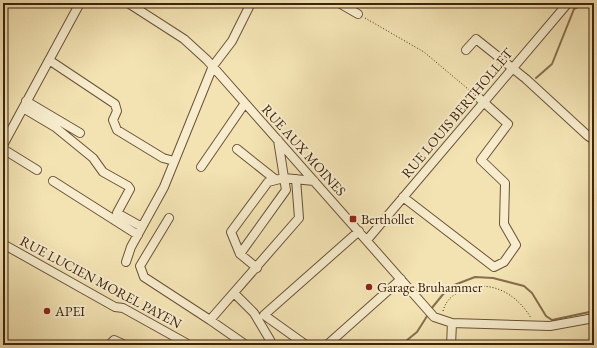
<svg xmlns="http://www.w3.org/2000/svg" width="597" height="348" font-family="'EB Garamond',serif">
	<rect width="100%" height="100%" fill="#f3e3b3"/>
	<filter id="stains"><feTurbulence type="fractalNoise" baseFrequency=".005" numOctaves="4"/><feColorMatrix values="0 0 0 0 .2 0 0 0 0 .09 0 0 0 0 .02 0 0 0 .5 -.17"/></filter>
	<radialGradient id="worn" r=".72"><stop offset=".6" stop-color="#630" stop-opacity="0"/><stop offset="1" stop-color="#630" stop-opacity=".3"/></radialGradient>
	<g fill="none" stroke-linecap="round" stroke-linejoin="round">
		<!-- stream -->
		<path stroke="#856f4e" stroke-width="2" d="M 536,78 L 552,64 L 574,9 L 585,3
			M 431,309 L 449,287 L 475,277 L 493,278 L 524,286 L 532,293 L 546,316 L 552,320 L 594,311
			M 401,345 L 417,332 L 429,313"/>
		<!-- minor casing -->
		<g stroke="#6b5336" stroke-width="10">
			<path id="minor" d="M 128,3 L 184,39 L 207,60 L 434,317 L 452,323 L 550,326 L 594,318
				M 339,3 L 358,14
				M 466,3 L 467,3
				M 466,50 L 476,39 L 526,79 L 588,136 L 594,140
				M 49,60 L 115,104 L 117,111 L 113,120 L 117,130 L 163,158 L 174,161
				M 26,101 L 80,133
				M 23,108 L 55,127 L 93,158 L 103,172 L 128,186 L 130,189 L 117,213 L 142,227
				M 278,140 L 286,190 L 240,254 L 231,232 L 268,182 L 284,178 L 314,181
				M 3,145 L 80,3
				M 3,149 L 37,170
				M 237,149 L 276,180
				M 201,167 L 245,103
				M 53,181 L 138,235
				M 403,197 L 494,267 L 504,262 L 516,245 L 504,224 L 505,183 L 481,160 L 508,124 L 479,98
				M 169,218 L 140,266 L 144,277 L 210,320 L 299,218 L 296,179
				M 367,240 L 568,3
				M 3,244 L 115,307 L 123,308 L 186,343
				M 240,254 L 257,268
				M 126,262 L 131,247 L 164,187 L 213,66 L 232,41 L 251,3
				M 234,293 L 254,313 L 270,340 L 267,345
				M 210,320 L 246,345
				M 109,345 L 114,340 L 125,345
				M 306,345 L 264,315 L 359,231
				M 327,345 L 401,279
				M 451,345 L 452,323"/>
		</g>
		<!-- path -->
		<path stroke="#3e230c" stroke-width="1" stroke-dasharray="1 2" stroke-linecap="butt" d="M 365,18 L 424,52 L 474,94
			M 443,311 C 446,300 453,294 464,290 C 491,279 517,294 531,318"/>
		<!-- minor -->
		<use href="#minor" stroke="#f7edce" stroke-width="8"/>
	</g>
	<!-- markers -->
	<g fill="#8f2418" stroke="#f7edce" stroke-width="1.5">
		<rect x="349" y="215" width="8" height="8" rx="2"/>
		<circle cx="369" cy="287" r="4"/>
		<circle cx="47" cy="311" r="4"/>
	</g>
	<g text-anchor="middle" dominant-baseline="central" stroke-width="4" stroke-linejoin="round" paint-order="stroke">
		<!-- street labels -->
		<g font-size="14" fill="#3e230c" stroke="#f7edce">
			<text transform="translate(457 113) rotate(-50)">RUE LOUIS BERTHOLLET</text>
			<text transform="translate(304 150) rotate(48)">RUE AUX MOINES</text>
			<text transform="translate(101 282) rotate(28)">RUE LUCIEN MOREL PAYEN</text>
		</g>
		<!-- poi labels -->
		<g font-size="14" fill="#3e230c" stroke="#f7edce" text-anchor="start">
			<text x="361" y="219">Berthollet</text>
			<text x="377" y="287">Garage Bruhammer</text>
			<text x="55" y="311">APEI</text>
		</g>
	</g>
	<!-- margin -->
	<rect width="597" height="348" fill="none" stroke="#f3e3b3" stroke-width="16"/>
	<rect x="4" y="4" width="589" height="340" fill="none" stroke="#3e230c" stroke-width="2"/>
	<rect x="8" y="8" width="581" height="332" fill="none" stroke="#3e230c"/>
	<rect width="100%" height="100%" filter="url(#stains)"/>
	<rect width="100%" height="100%" fill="url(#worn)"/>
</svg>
